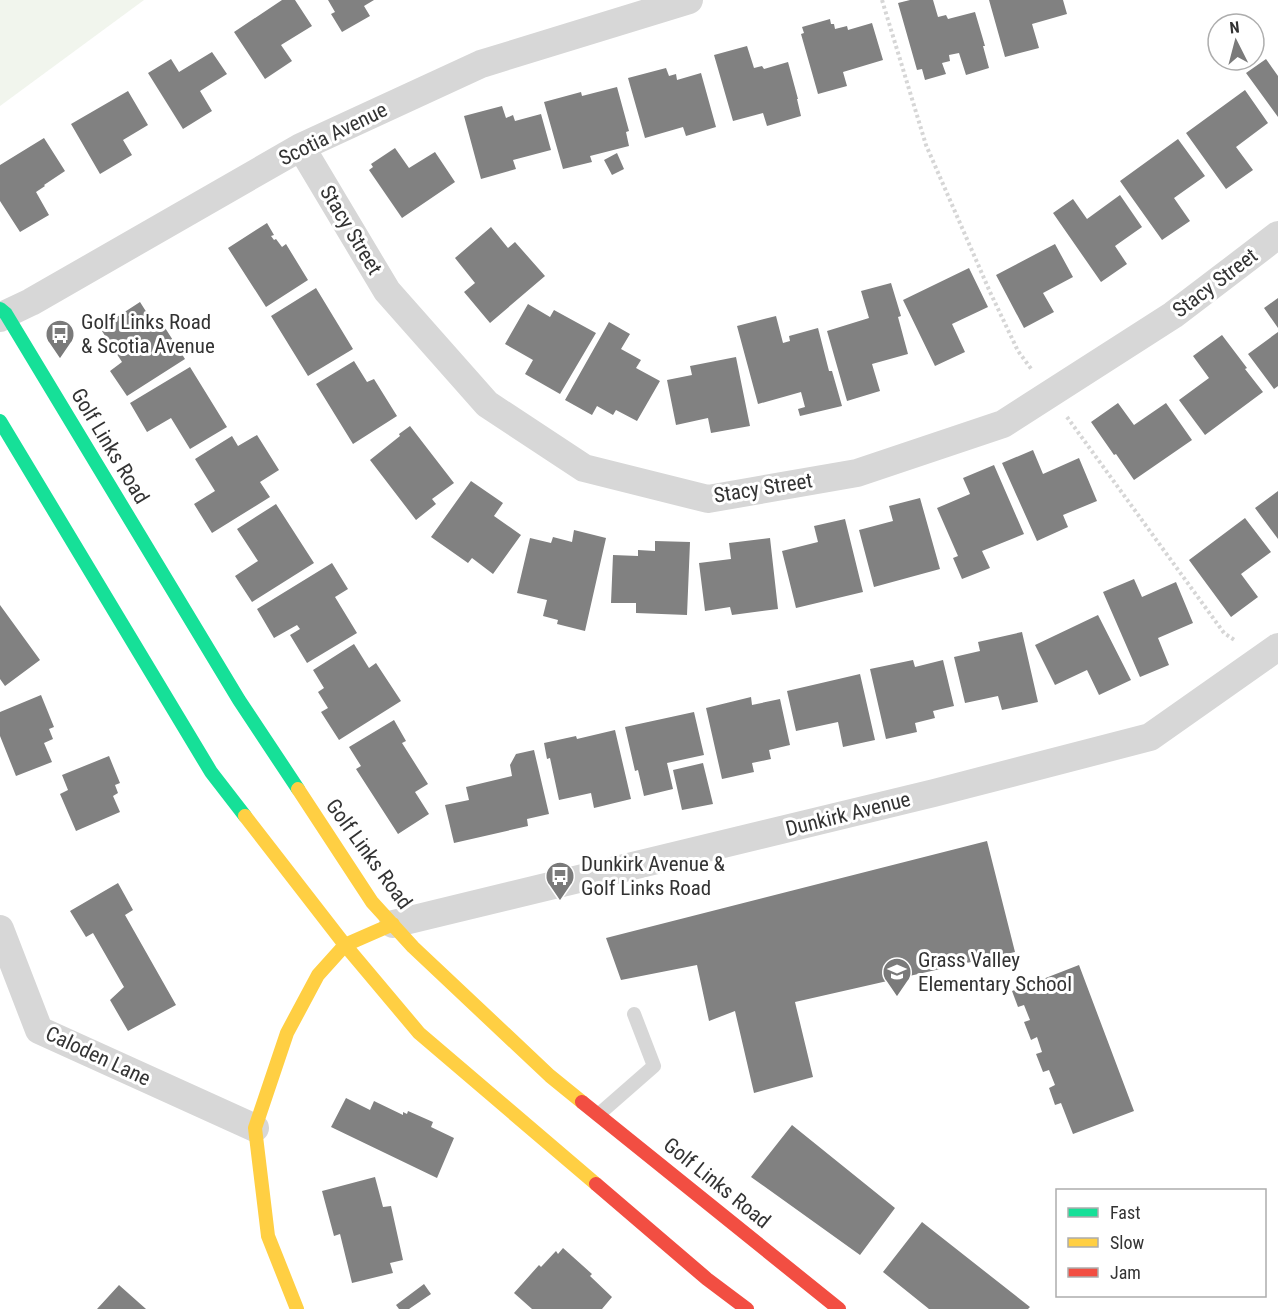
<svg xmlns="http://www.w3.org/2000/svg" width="1278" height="1309" font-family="'Roboto Condensed',sans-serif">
	<rect width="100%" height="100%" fill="#fff"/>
	<!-- green -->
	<path fill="#f1f5ed" d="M 0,0 L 144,0 L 0,106 Z"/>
	<!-- building -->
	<path fill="#818181" d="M 282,0 L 295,0 L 312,26 L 281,45 L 292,61 L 265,79 L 234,32 Z
		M 328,0 L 374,0 L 364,6 L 370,16 L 342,32 L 331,14 L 335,12 Z
		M 910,0 L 933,0 L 938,17 L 946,15 L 948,19 L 975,12 L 985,46 L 983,46 L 989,68 L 966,75 L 959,53 L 949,55 L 950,61 L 942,63 L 946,74 L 925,80 L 922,69 L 917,70 L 898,3 Z
		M 989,0 L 1063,0 L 1067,14 L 1032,24 L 1039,48 L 1005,57 Z
		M 830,19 L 831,24 L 834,24 L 835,29 L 847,26 L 848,30 L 872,23 L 883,60 L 843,72 L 847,86 L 818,94 L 801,34 L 804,33 L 802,27 Z
		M 747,46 L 754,68 L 762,66 L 764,69 L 788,62 L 798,99 L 797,99 L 801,116 L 767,126 L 763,113 L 733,121 L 714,55 Z
		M 212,52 L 227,74 L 200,91 L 212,111 L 183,129 L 148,73 L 171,59 L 179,72 Z
		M 1266,59 L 1278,76 L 1278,117 L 1246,73 Z
		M 666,68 L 669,76 L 676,74 L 677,80 L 701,73 L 716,127 L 686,136 L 683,127 L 645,138 L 628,78 Z
		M 617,87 L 629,131 L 626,132 L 629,146 L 590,156 L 592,162 L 563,169 L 544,102 L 581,92 L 582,96 Z
		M 1245,90 L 1268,123 L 1236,147 L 1253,170 L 1226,189 L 1186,133 Z
		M 128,91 L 148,125 L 123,140 L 132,155 L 100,174 L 71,124 Z
		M 502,106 L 506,118 L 513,115 L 515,121 L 541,114 L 551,150 L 513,160 L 516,169 L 481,179 L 464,116 Z
		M 44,138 L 65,171 L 44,185 L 45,186 L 36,192 L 49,215 L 20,232 L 0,201 L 0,165 Z
		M 1178,139 L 1205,176 L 1174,198 L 1190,221 L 1162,240 L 1120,181 Z
		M 395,148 L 409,168 L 435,152 L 455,182 L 402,218 L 369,170 L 373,167 L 371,164 Z
		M 617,153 L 624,169 L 612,175 L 604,160 Z
		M 1120,195 L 1142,227 L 1115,246 L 1127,264 L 1101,282 L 1053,213 L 1073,199 L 1087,219 Z
		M 267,223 L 274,235 L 271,236 L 274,240 L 276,239 L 282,247 L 286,244 L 308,280 L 266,307 L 228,248 Z
		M 491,227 L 508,248 L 515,242 L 545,276 L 490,323 L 464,292 L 475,283 L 455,258 Z
		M 1055,244 L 1073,277 L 1043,293 L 1054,312 L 1024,328 L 996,275 Z
		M 969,268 L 988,307 L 952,324 L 965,352 L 935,366 L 903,300 Z
		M 891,283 L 901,316 L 898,317 L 908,354 L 872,364 L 880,391 L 847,401 L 827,331 L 869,318 L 861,291 Z
		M 316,288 L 353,349 L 308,376 L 271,316 Z
		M 1278,298 L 1278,328 L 1264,308 Z
		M 140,302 L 154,324 L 160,320 L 185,359 L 127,396 L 110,371 L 122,362 L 100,328 Z
		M 528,304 L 550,317 L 554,310 L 596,333 L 560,394 L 525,374 L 533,360 L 505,344 Z
		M 776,316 L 783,343 L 790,341 L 789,336 L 818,328 L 829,371 L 832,371 L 842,406 L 800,416 L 798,409 L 805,407 L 801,392 L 758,404 L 737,326 Z
		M 609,322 L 630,334 L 621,349 L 641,360 L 636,368 L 660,381 L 637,421 L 616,410 L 613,415 L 597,406 L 592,415 L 565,400 Z
		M 1278,332 L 1278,386 L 1274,389 L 1248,354 Z
		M 1222,335 L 1247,368 L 1245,369 L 1263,392 L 1205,435 L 1179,400 L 1209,378 L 1193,356 Z
		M 736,357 L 750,426 L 711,433 L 708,418 L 676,425 L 667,380 L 692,375 L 690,366 Z
		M 354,361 L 367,382 L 374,379 L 397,416 L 353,444 L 316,384 Z
		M 190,367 L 227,427 L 190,449 L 171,418 L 147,432 L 130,403 Z
		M 1118,403 L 1134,425 L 1166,403 L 1192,440 L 1134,480 L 1116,454 L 1114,455 L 1091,422 Z
		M 410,426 L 454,483 L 432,499 L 436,504 L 416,520 L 370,460 L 400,436 L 399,434 Z
		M 257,435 L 279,470 L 260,482 L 270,497 L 212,533 L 194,504 L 215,491 L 195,459 L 232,436 L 238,446 Z
		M 1033,450 L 1043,474 L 1079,458 L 1097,501 L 1063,515 L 1068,527 L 1037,541 L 1002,463 Z
		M 994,465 L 1024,534 L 982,551 L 990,568 L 962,579 L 953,558 L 958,556 L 937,508 L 970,494 L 963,478 Z
		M 471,481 L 503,503 L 494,516 L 521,535 L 493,574 L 472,558 L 468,563 L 431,537 Z
		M 1278,491 L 1278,539 L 1255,508 Z
		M 920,498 L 940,569 L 874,587 L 859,530 L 893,521 L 889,506 Z
		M 276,504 L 314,563 L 252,602 L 235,576 L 258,561 L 237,529 Z
		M 1245,518 L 1271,552 L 1241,574 L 1258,597 L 1231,617 L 1189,560 Z
		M 845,519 L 863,592 L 796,608 L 782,551 L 818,542 L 814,526 Z
		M 574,530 L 606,538 L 585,631 L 557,624 L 558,620 L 543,616 L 547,600 L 517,593 L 530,538 L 551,543 L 553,537 L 572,542 Z
		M 770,538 L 778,609 L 732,615 L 730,607 L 705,611 L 699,563 L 731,559 L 729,543 Z
		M 655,541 L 690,542 L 687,615 L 636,613 L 636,603 L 611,603 L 613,555 L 638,556 L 638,550 L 655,551 Z
		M 332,563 L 348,589 L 335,597 L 357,633 L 307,663 L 290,635 L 300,629 L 297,625 L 274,638 L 257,609 Z
		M 1134,579 L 1142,597 L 1176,582 L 1193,623 L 1158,638 L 1169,665 L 1140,677 L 1103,592 Z
		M 0,605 L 40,660 L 5,686 L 0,679 Z
		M 1098,615 L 1131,680 L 1099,695 L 1087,670 L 1055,685 L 1035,645 Z
		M 1022,632 L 1038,702 L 1002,710 L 998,696 L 965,703 L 954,657 L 980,651 L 978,642 Z
		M 354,644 L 369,668 L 376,663 L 401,701 L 339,740 L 321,712 L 328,708 L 318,692 L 324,688 L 313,670 Z
		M 913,660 L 915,667 L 943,660 L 954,706 L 933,711 L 935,718 L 915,723 L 917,732 L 886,739 L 870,669 Z
		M 860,674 L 875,740 L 843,747 L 838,722 L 796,731 L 787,691 Z
		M 41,695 L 54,727 L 49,729 L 53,739 L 44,743 L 52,762 L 16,776 L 0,736 L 0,712 Z
		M 751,697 L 752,705 L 780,699 L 790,745 L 769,750 L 771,759 L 752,763 L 754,772 L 722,779 L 706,708 Z
		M 694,712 L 704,755 L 667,763 L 673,789 L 644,796 L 638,770 L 635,771 L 625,727 Z
		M 394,720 L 406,741 L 402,743 L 428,784 L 415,792 L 429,814 L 398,834 L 356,769 L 361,766 L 349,747 Z
		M 615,730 L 631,799 L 594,808 L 591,793 L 559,800 L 550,758 L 547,759 L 544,743 L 576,736 L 577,739 Z
		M 534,750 L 549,814 L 527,819 L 528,826 L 454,843 L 445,805 L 469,800 L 466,787 L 512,776 L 510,765 L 516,754 Z
		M 109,756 L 120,783 L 115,785 L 118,793 L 113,796 L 120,812 L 76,831 L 60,794 L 68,790 L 62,775 Z
		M 703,763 L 713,804 L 682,810 L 673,770 Z
		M 987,841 L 1015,952 L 795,1002 L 813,1077 L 754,1093 L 735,1011 L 709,1021 L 697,965 L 621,980 L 606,938 Z
		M 118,883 L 133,910 L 125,915 L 176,1005 L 128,1031 L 110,1000 L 124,987 L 93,933 L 86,937 L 70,911 Z
		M 1079,965 L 1134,1111 L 1073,1134 L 1061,1103 L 1055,1105 L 1049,1088 L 1055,1085 L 1049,1070 L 1043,1072 L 1036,1054 L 1042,1052 L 1037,1037 L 1031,1040 L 1024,1022 L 1030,1020 L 1024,1005 L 1018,1007 L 1012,991 Z
		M 346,1098 L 370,1110 L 374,1101 L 403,1115 L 403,1112 L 407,1114 L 408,1111 L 433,1122 L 431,1127 L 454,1138 L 437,1178 L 331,1127 Z
		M 792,1125 L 895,1208 L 860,1255 L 751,1177 Z
		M 375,1177 L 383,1207 L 391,1206 L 403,1260 L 390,1263 L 393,1273 L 352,1283 L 340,1234 L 334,1236 L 322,1191 Z
		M 922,1222 L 1030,1307 L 1028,1309 L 929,1309 L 883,1272 Z
		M 563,1248 L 592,1274 L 590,1276 L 612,1297 L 602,1309 L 532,1309 L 514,1293 L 539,1265 L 541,1267 L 556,1251 L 558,1254 Z
		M 424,1284 L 431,1294 L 409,1309 L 399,1309 L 396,1305 Z
		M 119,1285 L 146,1309 L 97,1309 Z"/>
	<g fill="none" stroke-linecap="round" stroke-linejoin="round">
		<!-- path -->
		<path stroke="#d6d6d6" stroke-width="4" stroke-dasharray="3 3" stroke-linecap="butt" d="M 882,0 L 926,145 L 990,292 L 1018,351 L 1032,370
			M 1067,417 L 1224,633 L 1236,641"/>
		<!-- lane -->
		<path stroke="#d7d7d7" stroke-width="14" d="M 598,1115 L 654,1066 L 634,1014"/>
		<!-- street -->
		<path stroke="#d7d7d7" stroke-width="28" d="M 301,147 L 387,291 L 487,404 L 584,468 L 708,499 L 857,473 L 1003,424 L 1173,315 L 1278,235
			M 0,318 L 6,314 L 31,302 L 301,147 L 481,64 L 689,0
			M 393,924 L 934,793 L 1150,737 L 1278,647
			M 0,929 L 39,1030 L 255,1128"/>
		<!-- fast -->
		<path stroke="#16e098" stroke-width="14" d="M 0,309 L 6,314 L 239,700 L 298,789
			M 0,421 L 211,772 L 245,816"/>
		<!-- slow -->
		<path stroke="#ffcf43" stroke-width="14" d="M 298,789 L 372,902 L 413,947 L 550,1076 L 582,1102
			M 245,816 L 345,945 L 419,1033 L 596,1184
			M 297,1309 L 268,1236 L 255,1128 L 287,1033 L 318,975 L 345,945 L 393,924"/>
		<!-- jam -->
		<path stroke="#f24e42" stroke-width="14" d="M 582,1102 L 839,1309
			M 596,1184 L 707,1279 L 747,1309"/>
	</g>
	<!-- icons -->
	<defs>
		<g id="bus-pin" transform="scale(1.5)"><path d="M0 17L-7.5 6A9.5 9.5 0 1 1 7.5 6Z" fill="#7a7a7a" stroke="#fff"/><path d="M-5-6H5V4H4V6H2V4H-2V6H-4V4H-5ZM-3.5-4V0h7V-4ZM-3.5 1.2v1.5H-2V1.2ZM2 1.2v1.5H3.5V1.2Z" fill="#fff"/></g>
		<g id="school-pin" transform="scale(1.5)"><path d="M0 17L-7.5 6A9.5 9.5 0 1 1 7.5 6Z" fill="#7a7a7a" stroke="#fff"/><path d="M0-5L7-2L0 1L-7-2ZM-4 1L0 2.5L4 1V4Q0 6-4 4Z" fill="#fff"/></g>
	</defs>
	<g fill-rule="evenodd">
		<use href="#bus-pin" x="60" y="334"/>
		<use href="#bus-pin" x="560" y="876"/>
		<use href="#school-pin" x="897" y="972"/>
	</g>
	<g text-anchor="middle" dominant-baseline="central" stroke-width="6" stroke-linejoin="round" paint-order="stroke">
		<!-- street labels -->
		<g font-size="21" fill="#333" stroke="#fff">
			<text transform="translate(333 134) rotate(-26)">Scotia Avenue</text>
			<text transform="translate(351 230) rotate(59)">Stacy Street</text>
			<text transform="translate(1215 283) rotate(-37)">Stacy Street</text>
			<text transform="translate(110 446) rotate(59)">Golf Links Road</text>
			<text transform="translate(763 488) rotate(-9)">Stacy Street</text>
			<text transform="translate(848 814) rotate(-14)">Dunkirk Avenue</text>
			<text transform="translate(369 854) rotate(54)">Golf Links Road</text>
			<text transform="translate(98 1056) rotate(25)">Caloden Lane</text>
			<text transform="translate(717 1183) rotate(39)">Golf Links Road</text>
		</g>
		<!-- poi labels -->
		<g font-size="21" fill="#333" stroke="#fff" text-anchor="start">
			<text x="81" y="322">Golf Links Road<tspan x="81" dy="24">&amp; Scotia Avenue</tspan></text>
			<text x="581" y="864">Dunkirk Avenue &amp;<tspan x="581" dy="24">Golf Links Road</tspan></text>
			<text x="918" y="960">Grass Valley<tspan x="918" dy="24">Elementary School</tspan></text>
		</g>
	</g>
	<!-- legend -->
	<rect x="1056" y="1189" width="210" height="108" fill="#ffffff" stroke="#adadad" stroke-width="1.5"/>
	<rect x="1068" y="1208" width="30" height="9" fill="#16e098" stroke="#adadad" stroke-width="1.5"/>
	<text x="1110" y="1219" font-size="18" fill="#333333">Fast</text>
	<rect x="1068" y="1238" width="30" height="9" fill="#ffcf43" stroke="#adadad" stroke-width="1.5"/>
	<text x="1110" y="1249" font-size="18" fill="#333333">Slow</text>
	<rect x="1068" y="1268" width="30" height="9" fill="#f24e42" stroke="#adadad" stroke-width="1.5"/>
	<text x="1110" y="1279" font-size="18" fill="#333333">Jam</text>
	<!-- north arrow -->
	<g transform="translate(1236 42) rotate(354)"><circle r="28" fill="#ffffff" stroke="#adadad" stroke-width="1.5"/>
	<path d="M0-4.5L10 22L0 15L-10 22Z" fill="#7a7a7a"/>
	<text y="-9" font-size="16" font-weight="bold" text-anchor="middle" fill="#333333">N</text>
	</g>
</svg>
